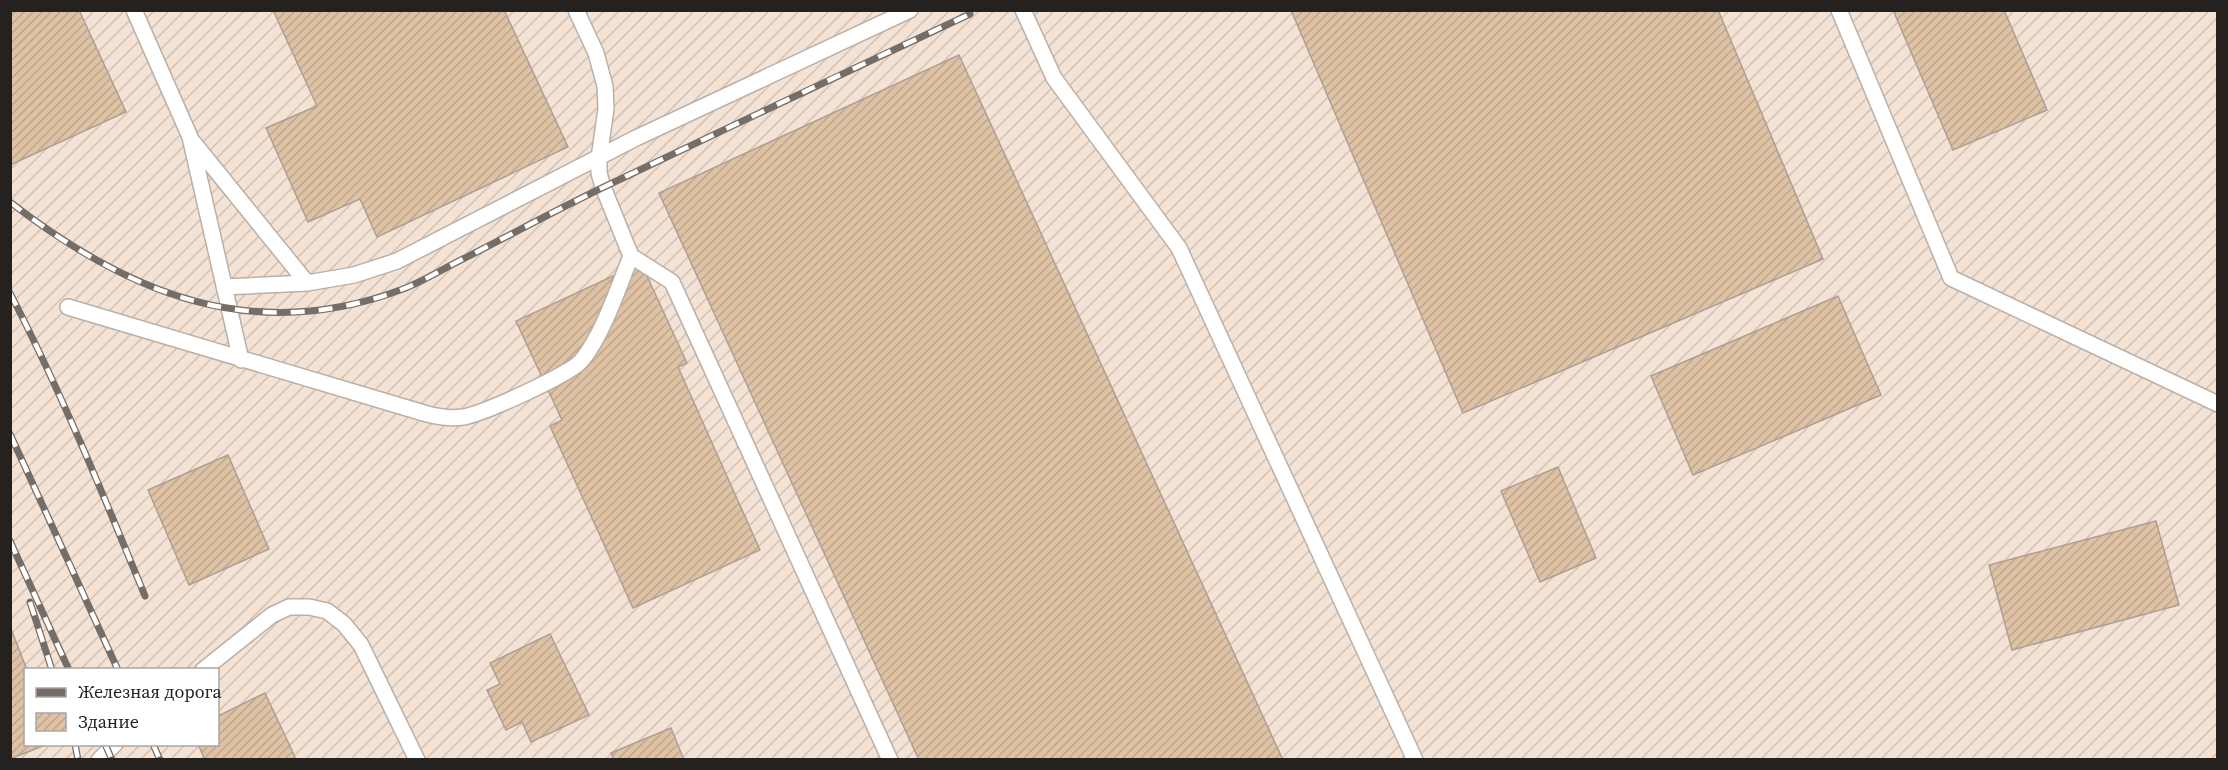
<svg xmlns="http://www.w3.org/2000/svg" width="2228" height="770" font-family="'Source Serif 4',serif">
	<defs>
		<pattern id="industrial-furrows" width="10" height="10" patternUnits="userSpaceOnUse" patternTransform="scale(1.5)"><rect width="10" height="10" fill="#f4e3d4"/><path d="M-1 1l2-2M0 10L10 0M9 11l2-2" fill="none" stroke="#d1c2b6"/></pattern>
		<pattern id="building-hatch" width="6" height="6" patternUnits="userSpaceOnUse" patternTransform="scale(1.5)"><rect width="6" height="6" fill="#dfc1a4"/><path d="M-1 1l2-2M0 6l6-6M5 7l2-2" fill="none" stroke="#bfa68d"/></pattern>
	</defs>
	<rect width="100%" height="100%" fill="#faf0e6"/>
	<!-- industrial -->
	<path fill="url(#industrial-furrows)" fill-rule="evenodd" d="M 10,11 L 2217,11 L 2217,759 L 11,759 ZM 26,670 L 218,670 L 218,744 L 26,744 Z"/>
	<!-- building -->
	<path fill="url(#building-hatch)" stroke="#aaa097" stroke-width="1.5" d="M 10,10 L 79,10 L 126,112 L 10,165 Z
		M 273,10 L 504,10 L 568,147 L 377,237 L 360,199 L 308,222 L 266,128 L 317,106 Z
		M 1291,10 L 1718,10 L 1823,259 L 1463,413 Z
		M 1893,10 L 2004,10 L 2047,110 L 1953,150 Z
		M 959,55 L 1283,760 L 919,760 L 659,193 Z
		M 641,263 L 687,363 L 678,367 L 760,550 L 633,608 L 550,426 L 562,420 L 516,321 Z
		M 1838,296 L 1881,395 L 1693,475 L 1651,376 Z
		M 228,455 L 269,549 L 189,585 L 148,490 Z
		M 1558,467 L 1596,558 L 1540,582 L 1501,491 Z
		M 2156,521 L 2179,605 L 2012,650 L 1989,565 Z
		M 10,626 L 27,670 L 26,744 L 48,744 L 10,759 Z
		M 550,634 L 589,715 L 531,742 L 522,722 L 506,730 L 487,690 L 500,684 L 490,663 Z
		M 265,693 L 295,757 L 291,760 L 205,760 L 198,744 L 218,744 L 218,716 Z
		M 671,728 L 684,760 L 614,760 L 611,753 Z"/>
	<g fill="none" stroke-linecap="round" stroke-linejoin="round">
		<!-- service casing -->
		<g stroke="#bab0a7" stroke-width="18">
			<path id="service" d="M 134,10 L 190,137 L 241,360
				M 576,10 L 596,53 L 605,86 L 606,109 L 599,158 L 599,173 L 603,187 L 631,256 L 672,282 L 890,760
				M 1023,10 L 1054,78 L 1179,248 L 1415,760
				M 1839,10 L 1951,278 L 2218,404
				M 193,142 L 307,283
				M 224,287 L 307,283 L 354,275 L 397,261 L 636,138 L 910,10
				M 68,307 L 427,414 C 439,417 450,419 463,417 C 482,414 572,374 582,360 C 603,334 618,288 631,256
				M 203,670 L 272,615 L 289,607 L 309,607 L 327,611 L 344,624 L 361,645 L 417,760
				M 99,760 L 115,744"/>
		</g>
		<!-- service -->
		<use href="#service" stroke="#fff" stroke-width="15"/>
		<!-- rail casing -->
		<g stroke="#746d68" stroke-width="7">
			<path id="rail" d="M 10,202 C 130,295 255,345 403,289 C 424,281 444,268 465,258 C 512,234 558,209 606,186 C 727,128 848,71 970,14
				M 10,293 C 61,392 103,494 145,596
				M 10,434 L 118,670
				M 10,541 L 69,670
				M 30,602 L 52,670
				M 75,744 L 78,760
				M 105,744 L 112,760
				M 153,744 L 160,760"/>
		</g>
		<!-- rail -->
		<use href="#rail" stroke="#fff" stroke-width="4.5" stroke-dasharray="14" stroke-linecap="butt"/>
	</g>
	<!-- border -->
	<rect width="2228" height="770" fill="none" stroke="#25211e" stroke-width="24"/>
	<!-- legend -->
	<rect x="24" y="668" width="195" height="78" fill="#ffffff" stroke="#a8a6a5" stroke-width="1.5"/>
	<rect x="36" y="688" width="30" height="9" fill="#746d68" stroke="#a8a6a5" stroke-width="1.5"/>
	<text x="78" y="698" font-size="18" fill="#25211e">Железная дорога</text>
	<rect x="36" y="713" width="30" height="18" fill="url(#building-hatch)" stroke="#a8a6a5" stroke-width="1.5"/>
	<text x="78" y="728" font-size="18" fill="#25211e">Здание</text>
</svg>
